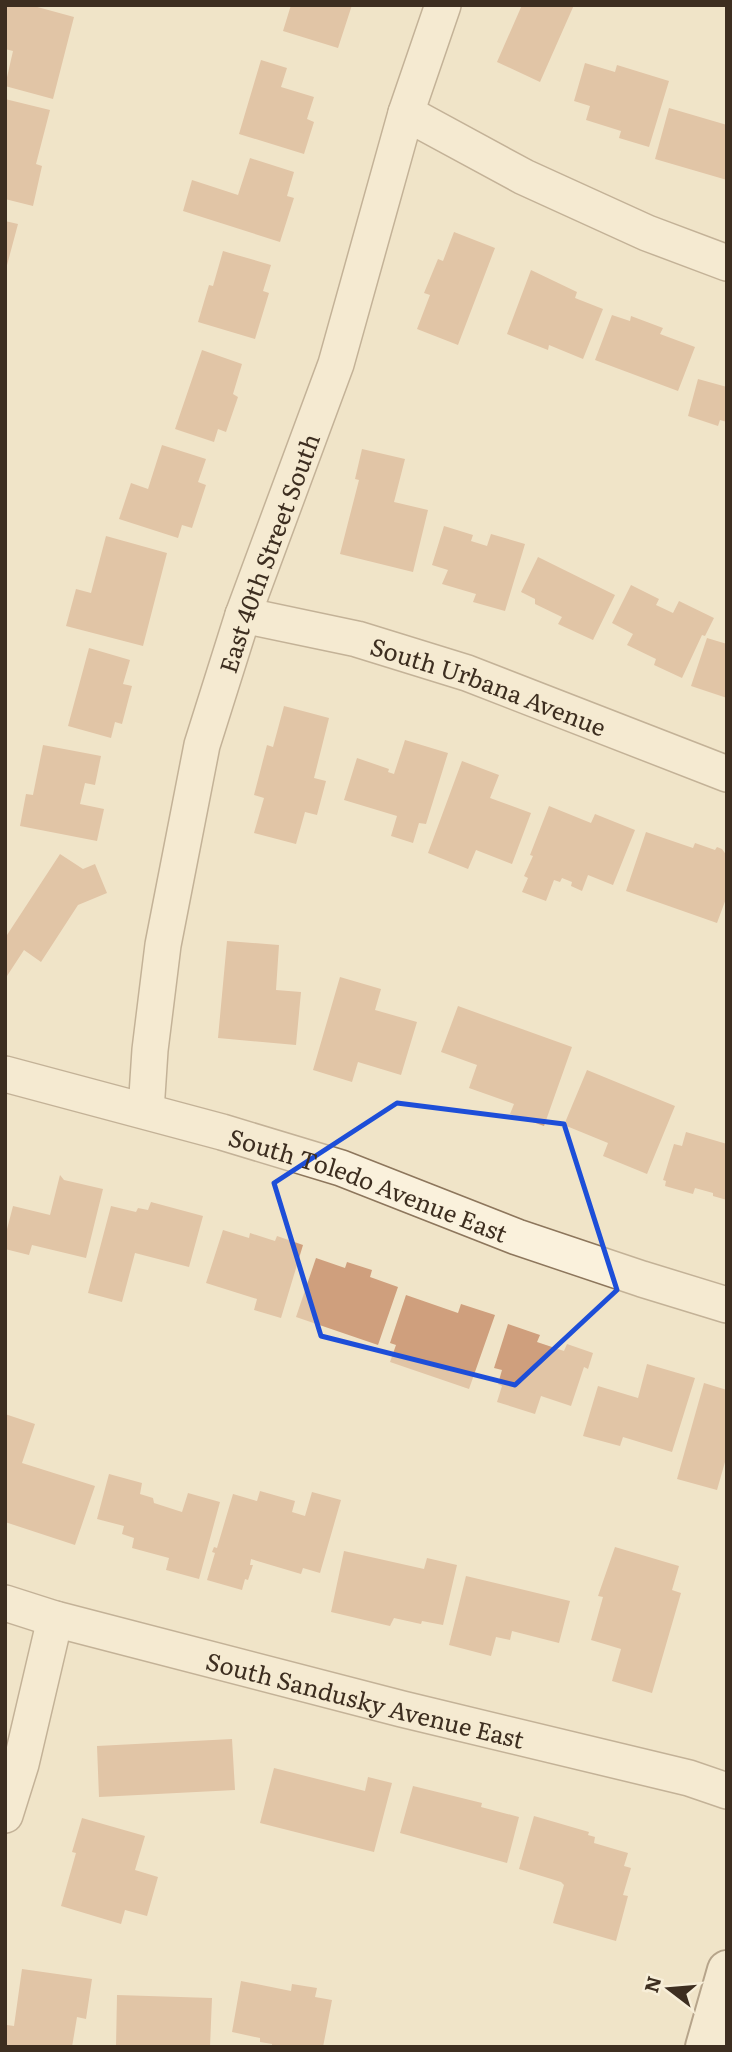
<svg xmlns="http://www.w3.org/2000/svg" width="732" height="2052" font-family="Literata,serif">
	<rect width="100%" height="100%" fill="#f0e4c8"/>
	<!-- building -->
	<path fill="#cf9f7d" d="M 5,5 L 30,5 L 74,17 L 53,99 L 5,86 L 13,51 L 5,49 Z
		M 291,5 L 352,5 L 338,48 L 283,31 Z
		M 522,5 L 574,5 L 540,82 L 497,62 Z
		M 261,60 L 287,68 L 281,87 L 314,97 L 307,119 L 314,122 L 304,154 L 239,134 Z
		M 585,63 L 615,72 L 617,65 L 669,81 L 649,147 L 619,138 L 621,131 L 586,120 L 590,106 L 574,101 Z
		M 5,99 L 50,110 L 36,164 L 42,166 L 33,206 L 5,199 Z
		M 669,108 L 727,125 L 727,180 L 655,159 Z
		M 250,158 L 294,172 L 287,196 L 294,198 L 280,242 L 183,211 L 192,180 L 238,195 Z
		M 5,221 L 18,224 L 6,269 L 5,269 Z
		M 454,232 L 495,248 L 458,345 L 417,329 L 430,295 L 424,293 L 438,259 L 443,261 Z
		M 223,251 L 271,265 L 263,291 L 269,293 L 255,339 L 198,322 L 209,285 L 213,286 Z
		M 531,270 L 577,292 L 575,298 L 603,309 L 583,359 L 549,345 L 548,350 L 507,334 Z
		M 612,315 L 630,321 L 631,316 L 663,328 L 660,334 L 695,347 L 678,391 L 595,360 Z
		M 202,350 L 242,364 L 233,394 L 238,397 L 226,432 L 218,429 L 214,442 L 175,429 Z
		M 698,379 L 727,387 L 727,422 L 720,420 L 718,426 L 688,416 Z
		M 162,445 L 206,459 L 198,482 L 206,485 L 192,528 L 182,525 L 178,538 L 119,519 L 131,483 L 148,489 Z
		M 362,449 L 405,459 L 394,502 L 428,510 L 413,572 L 340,554 L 359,480 L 355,479 Z
		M 444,526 L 473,535 L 471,541 L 487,546 L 491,534 L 525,544 L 505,611 L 473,602 L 476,594 L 442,584 L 448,570 L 432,565 Z
		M 106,536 L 167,553 L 143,646 L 66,626 L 76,589 L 91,593 Z
		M 538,557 L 615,595 L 593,640 L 558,624 L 562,617 L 535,604 L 535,599 L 521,592 Z
		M 631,585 L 659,599 L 656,605 L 673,613 L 679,601 L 714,618 L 705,636 L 702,635 L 682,678 L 654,665 L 656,659 L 627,645 L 633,634 L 612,623 Z
		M 707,638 L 727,644 L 727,698 L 691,686 Z
		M 89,648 L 130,660 L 123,684 L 132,686 L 122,724 L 115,722 L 111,738 L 68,726 Z
		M 284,706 L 329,718 L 314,778 L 326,781 L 317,815 L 305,812 L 296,844 L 254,833 L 264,798 L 254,795 L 267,745 L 273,747 Z
		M 405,740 L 448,753 L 426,824 L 419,823 L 413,843 L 391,836 L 397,816 L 344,800 L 357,758 L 389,769 L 388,772 L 394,774 Z
		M 43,745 L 101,756 L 95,785 L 85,783 L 80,804 L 104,809 L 97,841 L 20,826 L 26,794 L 33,795 Z
		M 462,761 L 499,775 L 490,798 L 531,813 L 512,864 L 476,850 L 468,869 L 428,853 Z
		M 549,806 L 591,823 L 595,814 L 635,830 L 613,885 L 588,875 L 582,891 L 571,886 L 572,882 L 562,878 L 560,882 L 554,880 L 546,901 L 522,892 L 528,878 L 524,876 L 533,856 L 530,855 Z
		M 646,832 L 693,848 L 695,843 L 715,850 L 717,847 L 722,849 L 727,856 L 727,896 L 717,923 L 626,891 Z
		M 60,854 L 83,869 L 95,864 L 107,893 L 78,905 L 41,962 L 24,950 L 7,976 L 5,934 L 7,935 Z
		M 227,941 L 279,945 L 276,990 L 301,992 L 296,1045 L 218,1038 Z
		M 340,977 L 381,989 L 375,1010 L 417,1022 L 401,1075 L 358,1062 L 352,1082 L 313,1070 Z
		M 458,1006 L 572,1047 L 544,1126 L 510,1114 L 514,1104 L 469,1088 L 477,1065 L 441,1052 Z
		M 587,1070 L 675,1106 L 647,1174 L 603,1156 L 608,1143 L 564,1125 Z
		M 686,1132 L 727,1144 L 727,1200 L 713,1196 L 713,1193 L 695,1188 L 693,1194 L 665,1186 L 666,1181 L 663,1180 L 674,1144 L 682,1146 Z
		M 60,1175 L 64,1180 L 103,1189 L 86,1258 L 32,1245 L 29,1255 L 5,1249 L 5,1237 L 13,1206 L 50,1215 Z
		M 151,1202 L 203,1216 L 189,1267 L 135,1253 L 122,1302 L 88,1293 L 111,1206 L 136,1212 L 138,1208 L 148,1210 Z
		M 223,1230 L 249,1238 L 250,1233 L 275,1241 L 277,1236 L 303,1245 L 281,1318 L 254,1310 L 257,1299 L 206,1283 Z
		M 316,1258 L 345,1268 L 347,1262 L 372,1270 L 370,1277 L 398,1287 L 378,1345 L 296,1317 Z
		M 406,1295 L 458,1313 L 461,1304 L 495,1315 L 469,1389 L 390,1362 L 396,1345 L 390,1343 Z
		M 508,1324 L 540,1335 L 537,1342 L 564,1351 L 567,1344 L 593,1353 L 588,1369 L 584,1367 L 571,1406 L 541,1396 L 535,1414 L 497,1402 L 502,1386 L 498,1384 L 502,1370 L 494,1368 Z
		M 647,1364 L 695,1378 L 672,1452 L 623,1437 L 620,1446 L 583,1436 L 598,1386 L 638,1398 Z
		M 704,1383 L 727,1390 L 727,1455 L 717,1490 L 677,1479 Z
		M 5,1414 L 35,1424 L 22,1463 L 95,1486 L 75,1545 L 5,1522 Z
		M 109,1474 L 142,1483 L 140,1494 L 153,1498 L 154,1503 L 182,1512 L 188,1493 L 220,1502 L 199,1579 L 166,1570 L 169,1558 L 132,1548 L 134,1538 L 122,1534 L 124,1526 L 97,1519 Z
		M 260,1491 L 295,1501 L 292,1512 L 305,1516 L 312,1492 L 341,1500 L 320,1573 L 303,1568 L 301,1574 L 251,1559 L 250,1565 L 253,1565 L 248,1580 L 245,1579 L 242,1590 L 207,1580 L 215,1553 L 212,1552 L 214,1547 L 217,1548 L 233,1494 L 257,1501 Z
		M 615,1547 L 679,1566 L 672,1590 L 681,1593 L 652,1693 L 612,1681 L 621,1649 L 591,1640 L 603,1597 L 598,1596 Z
		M 344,1551 L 424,1569 L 427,1558 L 457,1565 L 443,1625 L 422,1621 L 421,1624 L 394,1618 L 390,1626 L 331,1612 Z
		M 466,1576 L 570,1601 L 559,1643 L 512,1631 L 510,1640 L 496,1637 L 491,1656 L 449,1645 Z
		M 232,1739 L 235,1790 L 99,1797 L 97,1746 Z
		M 274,1768 L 365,1791 L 368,1777 L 392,1783 L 374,1852 L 260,1823 Z
		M 413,1786 L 482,1803 L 481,1807 L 519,1817 L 507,1863 L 400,1833 Z
		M 534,1816 L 589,1832 L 588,1835 L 595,1837 L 594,1843 L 628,1853 L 624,1866 L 631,1868 L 623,1895 L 628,1896 L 616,1941 L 553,1923 L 564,1885 L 561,1882 L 519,1869 Z
		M 82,1818 L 145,1836 L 135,1870 L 158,1877 L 147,1916 L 125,1910 L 121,1924 L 61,1906 L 76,1853 L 72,1852 Z
		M 22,1969 L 92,1979 L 86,2019 L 77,2017 L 72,2047 L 5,2047 L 7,2025 L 14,2026 Z
		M 241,1981 L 291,1991 L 292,1984 L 317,1988 L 315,1997 L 332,2000 L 323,2047 L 272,2047 L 272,2044 L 260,2042 L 260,2038 L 232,2032 Z
		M 117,1995 L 212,1998 L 210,2047 L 116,2047 Z"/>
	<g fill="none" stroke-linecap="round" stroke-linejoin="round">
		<!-- street casing -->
		<g stroke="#8d765c" stroke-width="38">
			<g id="street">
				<path d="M 406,113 L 524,177 L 647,233 L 727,263"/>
				<path id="s1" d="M 243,615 L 357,639 L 467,673 L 727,774"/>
				<path id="s2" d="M 5,1074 L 222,1132 L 341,1168 L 517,1237 L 642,1279 L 727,1305"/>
				<path id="s3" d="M 146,1111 L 150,1050 L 163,945 L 202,745 L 243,615 L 336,364 L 406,113 L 443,5"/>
				<path id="s4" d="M 5,1603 L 55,1619 L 402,1709 L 689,1778 L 727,1791"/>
				<path d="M 5,1815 L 21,1764 L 55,1619"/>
			</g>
		</g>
		<!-- secondary casing -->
		<g stroke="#6f573f" stroke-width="42">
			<path id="secondary" d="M 705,2047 L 727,1970"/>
		</g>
		<!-- street -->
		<use href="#street" stroke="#faf1dc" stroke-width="35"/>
		<!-- secondary -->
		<use href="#secondary" stroke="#faf1dc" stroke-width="38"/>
	</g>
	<!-- marked area -->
	<path d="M0 0H732V2052H0ZM 397,1103 L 564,1124 L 617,1290 L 515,1385 L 321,1336 L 274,1183 Z" fill="#f0e4c8" fill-opacity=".55" fill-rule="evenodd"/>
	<path fill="none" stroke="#1d4ed8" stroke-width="5" stroke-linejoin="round" d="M 397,1103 L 564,1124 L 617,1290 L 515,1385 L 321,1336 L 274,1183 Z"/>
	<g text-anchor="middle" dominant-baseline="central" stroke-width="5" stroke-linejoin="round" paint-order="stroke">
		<!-- street labels -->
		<g font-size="24" fill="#3d2e20" stroke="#f7eed8">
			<text stroke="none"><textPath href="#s3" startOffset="574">East 40th Street South</textPath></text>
			<text stroke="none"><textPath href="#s1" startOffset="256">South Urbana Avenue</textPath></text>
			<text stroke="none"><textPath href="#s2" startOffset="380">South Toledo Avenue East</textPath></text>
			<text stroke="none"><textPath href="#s4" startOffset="373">South Sandusky Avenue East</textPath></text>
		</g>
	</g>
	<!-- border -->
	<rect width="732" height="2052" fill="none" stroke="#3d2e20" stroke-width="14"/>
	<!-- north arrow -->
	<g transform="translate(669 1989) rotate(286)" stroke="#f7eed8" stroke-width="5" paint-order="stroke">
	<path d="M0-5L12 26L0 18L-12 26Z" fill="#3d2e20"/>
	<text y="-10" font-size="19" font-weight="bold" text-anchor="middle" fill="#3d2e20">N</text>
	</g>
</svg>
